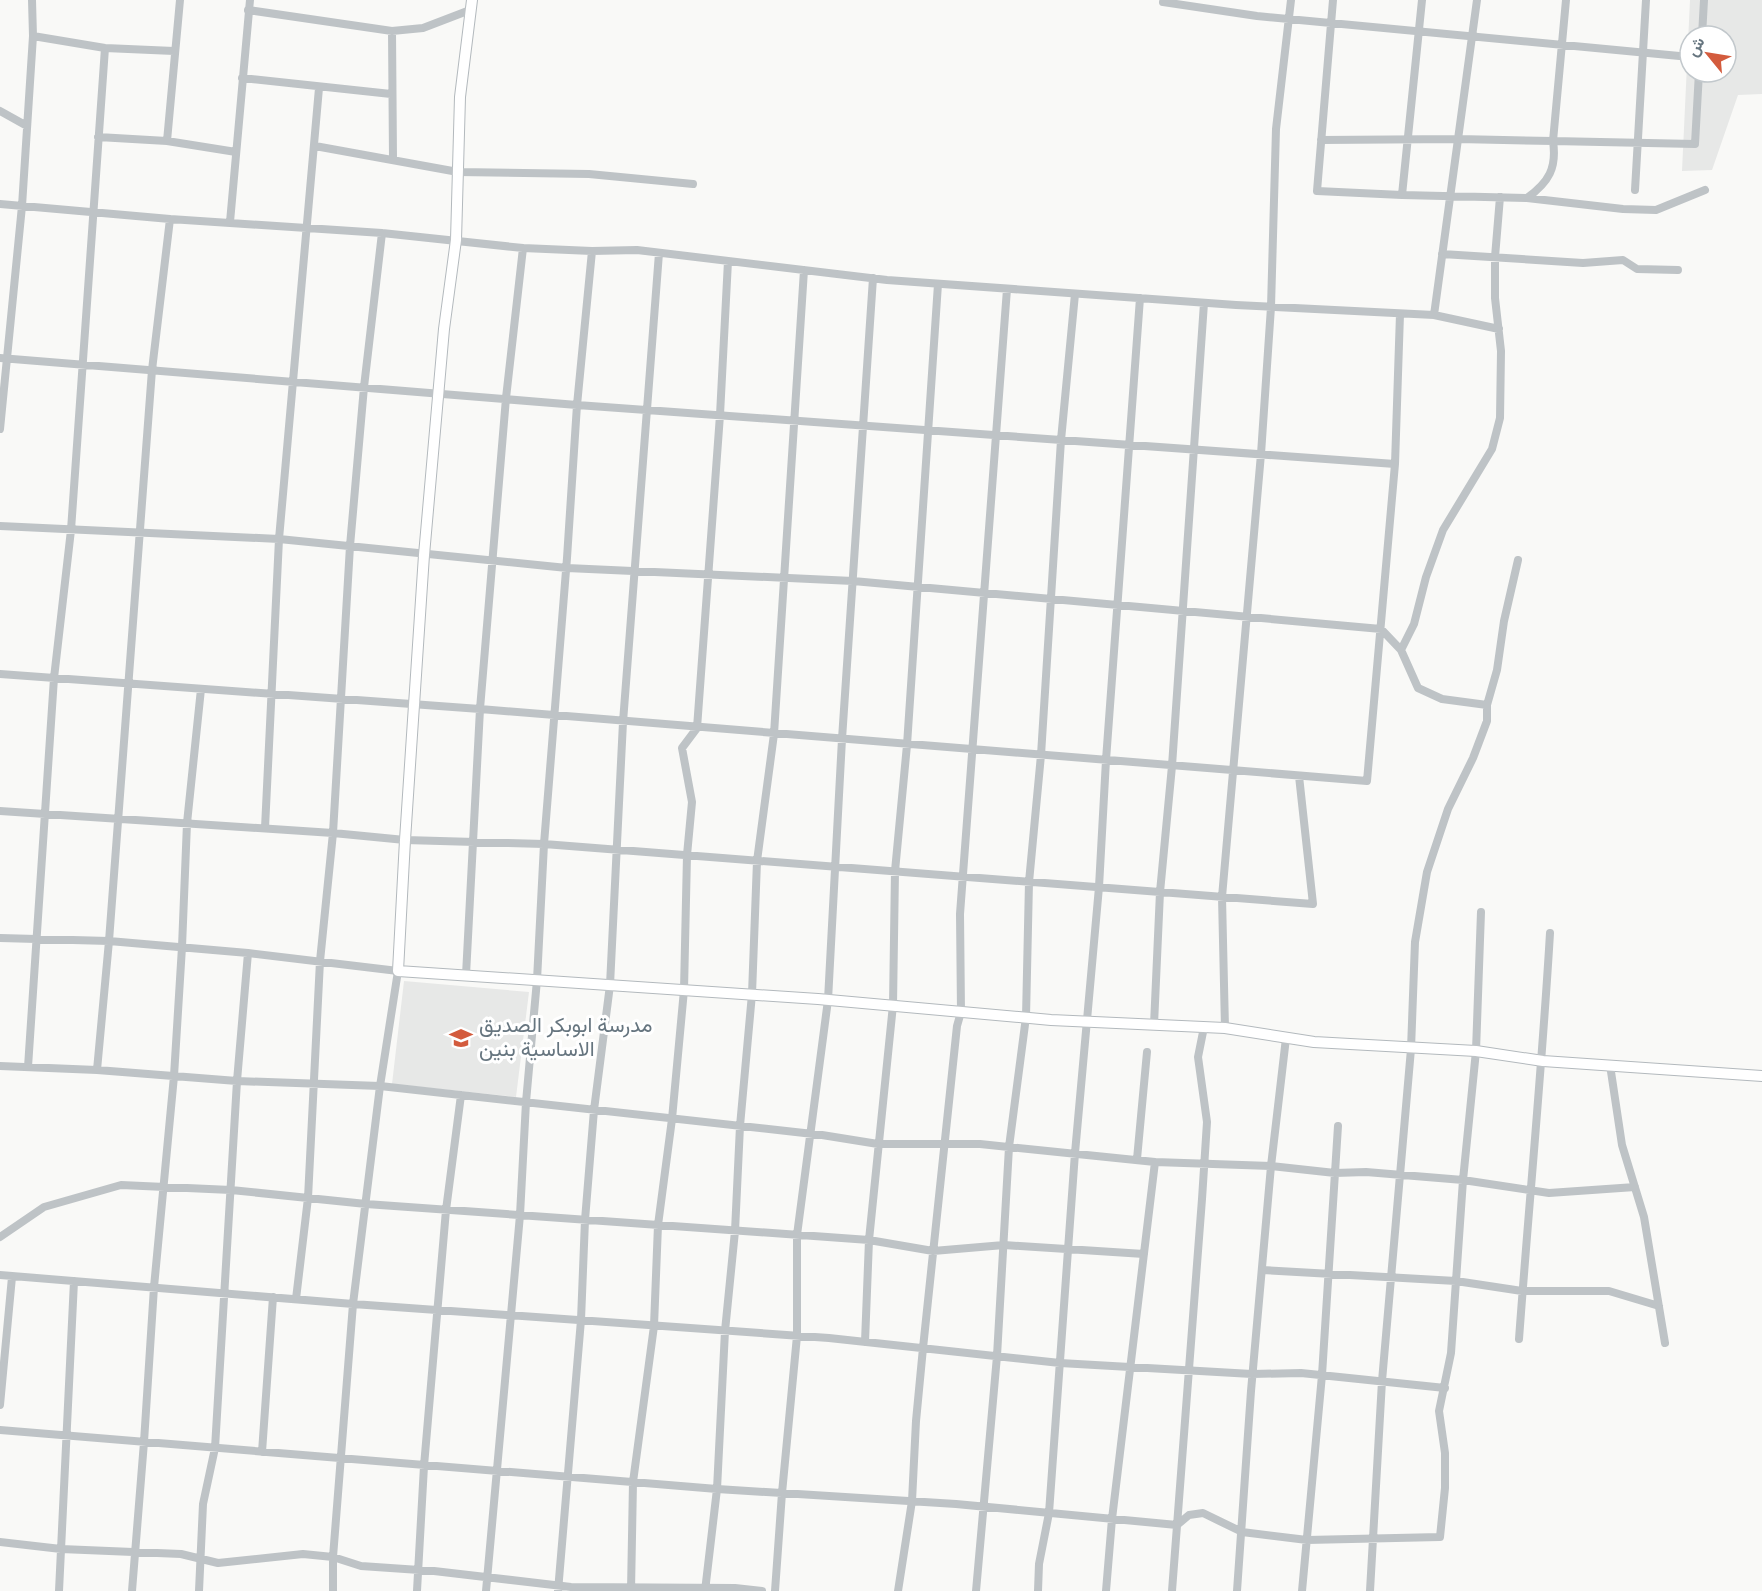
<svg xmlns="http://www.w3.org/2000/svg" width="1762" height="1591" font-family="Overpass,Vazirmatn,sans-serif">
	<rect width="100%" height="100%" fill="#f9f9f7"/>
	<!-- built -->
	<path fill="#e7e8e7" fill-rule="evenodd" d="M 1690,0 L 1762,0 L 1762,94 L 1738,95 L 1712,170 L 1682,171 ZM 1690,36 L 1726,36 L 1726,72 L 1690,72 Z
		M 404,981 L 529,992 L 516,1097 L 392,1084 Z"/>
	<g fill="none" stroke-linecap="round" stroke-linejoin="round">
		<!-- secondary casing -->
		<g stroke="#b3b9bd" stroke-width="12">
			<path id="secondary" d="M 472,0 L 460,97 L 456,240 L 444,329 L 424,555 L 405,840 L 398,971 L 818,999 L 1051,1020 L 1225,1028 L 1314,1042 L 1476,1051 L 1543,1061 L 1762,1076"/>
		</g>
		<!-- street -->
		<path stroke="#bec3c6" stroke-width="8" d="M 1333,0 L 1317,191 L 1402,195
			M 1422,0 L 1402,195 L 1527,198 C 1549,182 1557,168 1553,141 L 1695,144 L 1699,72
			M 1163,2 L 1257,16 L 1690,57
			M 248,10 L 392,31 L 423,28 L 470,10
			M 392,31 L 393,159
			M 33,36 L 105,48 L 174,51
			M 1702,36 L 1704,0
			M 242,78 L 391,94
			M 0,111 L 27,126
			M 98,137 L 167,141 L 236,152
			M 1321,140 L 1458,139 L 1553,141 L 1566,0
			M 167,141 L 180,0
			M 315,146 L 458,172 L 589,174 L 693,184
			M 1635,190 L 1646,0
			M 1527,198 L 1623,209 L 1656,210 L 1705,190
			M 0,204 L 170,219 L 382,233 L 523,248 L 592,251 L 637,250 L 887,280 L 1236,305 L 1434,315 L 1477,0
			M 230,222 L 250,0
			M 1442,254 L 1583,263 L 1623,260 L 1637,269 L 1678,270
			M 1434,315 L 1499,329
			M 0,358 L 577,405 L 1395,464 L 1400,314
			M 0,429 L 22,206 L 33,36 L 32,0
			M 0,526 L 279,539 L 567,568 L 853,581 L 1381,629 L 1401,650 L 1418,688 L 1442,699 L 1487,705
			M 1401,650 L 1414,624 L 1426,577 L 1443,530 L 1492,449 L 1500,418 L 1501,351 L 1495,298 L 1495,257 L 1500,197
			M 0,674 L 480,709 L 1367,781 L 1395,464
			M 0,811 L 333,833 L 405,840 L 544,844 L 1313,904 L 1299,776
			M 265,828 L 279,539 L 319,88
			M 0,938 L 109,941 L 248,953 L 398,971 L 380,1086 L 353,1304 L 333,1557 L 333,1591
			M 466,975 L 480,709 L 506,398 L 523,248
			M 1154,1025 L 1160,892 L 1172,766 L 1204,303
			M 1225,1028 L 1222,897 L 1261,454 L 1271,307 L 1276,129 L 1291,0
			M 1610,1065 L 1622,1145 L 1644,1217 L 1665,1343
			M 0,1066 L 97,1070 L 237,1081 L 380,1086 L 822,1135 L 878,1144 L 980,1144 L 1155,1162 L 1271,1166 L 1335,1173 L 1366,1172 L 1463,1180 L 1549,1193 L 1635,1187
			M 28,1067 L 54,678 L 71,530 L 105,48
			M 97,1070 L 109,941 L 152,370 L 170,219
			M 1137,1159 L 1147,1052
			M 0,1237 L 44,1207 L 121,1185 L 231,1190 L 366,1204 L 869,1240 L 933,1251 L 1004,1245 L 1144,1254
			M 1262,1270 L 1456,1281 L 1522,1291 L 1609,1291 L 1659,1306
			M 0,1275 L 353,1304 L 829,1338 L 1060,1363 L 1252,1374 L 1301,1373 L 1445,1388
			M 296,1299 L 308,1198 L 320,961 L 333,833 L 350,546 L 364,387 L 382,233
			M 1519,1339 C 1529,1203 1542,1068 1550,933
			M 865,1342 L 869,1240 L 893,1005 L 895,871 L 907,745 L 938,284
			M 0,1405 L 12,1277
			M 0,1430 L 717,1489 L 956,1504 L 1177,1525 L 1189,1515 L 1203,1513 L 1242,1532 L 1307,1540 L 1440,1537 L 1445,1488 L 1445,1453 L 1439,1411 L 1451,1353 L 1463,1180 L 1476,1051 L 1481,912
			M 262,1452 L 273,1297
			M 0,1542 L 61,1549 L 181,1554 L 218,1563 L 303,1554 L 333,1557 L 361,1566 L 434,1571 L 571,1587 L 735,1588 L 762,1591
			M 59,1591 L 74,1281
			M 132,1591 L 144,1442 L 154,1287 L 174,1076 L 182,947 L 187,823 L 201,689
			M 199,1591 L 203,1504 L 215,1448 L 237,1081 L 248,953
			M 417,1591 L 424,1466 L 446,1210 L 461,1095
			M 486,1591 L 520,1215 L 526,1102 L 537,980 L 544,844 L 567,558 L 577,405 L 592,251
			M 558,1591 L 581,1320 L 585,1220 L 594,1110 L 610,985 L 623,722 L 659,253
			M 631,1591 L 633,1482 L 654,1326 L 658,1225 L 672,1119 L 684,990 L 687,855 L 692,802 L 682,748 L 697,728 L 720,415 L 728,261
			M 705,1591 L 717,1489 L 725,1331 L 735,1231 L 740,1126 L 752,994 L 757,861 L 774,734 L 804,270
			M 775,1591 L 782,1493 L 797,1336 L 797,1235 L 828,1000 L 842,739 L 873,278
			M 898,1591 L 912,1501 L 916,1421 L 923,1348 L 957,1026 L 961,1012 L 960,914 L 1007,289
			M 976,1591 L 997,1356 L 1009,1147 L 1026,1017 L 1029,882 L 1041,755 L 1061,440 L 1075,294
			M 1038,1591 L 1039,1564 L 1049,1513 L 1075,1153 L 1099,887 L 1106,760 L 1140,298
			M 1106,1591 L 1112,1519 L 1155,1162
			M 1172,1591 L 1202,1199 L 1207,1122 L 1198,1057 L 1204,1027
			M 1237,1591 L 1251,1391 L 1271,1166 L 1286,1038
			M 1302,1591 L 1322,1375 L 1338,1126
			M 1370,1591 L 1382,1381 L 1411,1049 L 1415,942 L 1427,872 L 1448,809 L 1473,758 L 1487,721 L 1487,705 L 1497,670 L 1504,621 L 1518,560"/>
		<!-- secondary -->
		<use href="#secondary" stroke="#fff" stroke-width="10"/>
	</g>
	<!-- icons -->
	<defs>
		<g id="university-bare" transform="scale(1.8)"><path d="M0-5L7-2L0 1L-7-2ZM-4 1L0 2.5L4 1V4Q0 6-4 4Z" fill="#d35b3d" stroke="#fff" stroke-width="2.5" paint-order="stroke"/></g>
	</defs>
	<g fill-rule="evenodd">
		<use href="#university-bare" x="461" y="1038"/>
	</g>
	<g text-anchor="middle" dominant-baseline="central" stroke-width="6" stroke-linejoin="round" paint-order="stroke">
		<!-- poi labels -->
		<g font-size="21" fill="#66757f" stroke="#fff" text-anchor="start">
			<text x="479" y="1026">مدرسة ابوبكر الصديق<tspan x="479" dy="24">الاساسية بنين</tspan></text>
		</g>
	</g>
	<!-- north arrow -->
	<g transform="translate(1708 54) rotate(300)"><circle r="28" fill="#ffffff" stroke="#c2c8cc" stroke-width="1.5"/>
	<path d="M0-4.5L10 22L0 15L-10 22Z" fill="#d35b3d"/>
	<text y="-9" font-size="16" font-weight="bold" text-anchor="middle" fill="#66757f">ش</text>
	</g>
</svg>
